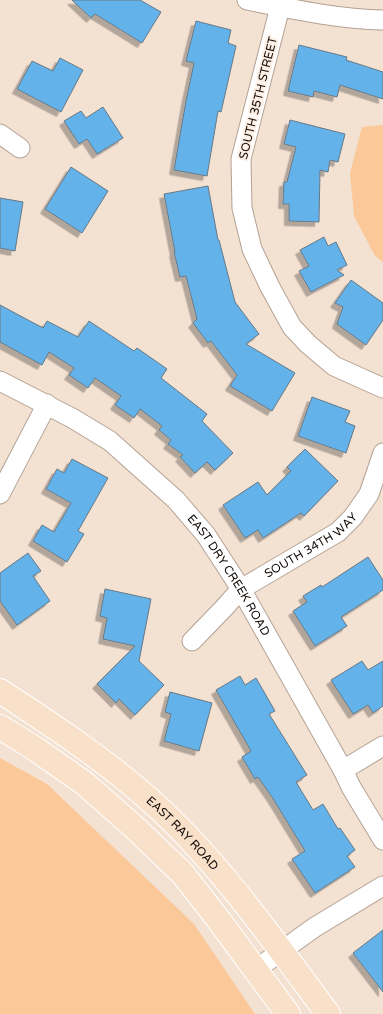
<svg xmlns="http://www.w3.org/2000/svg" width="383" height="1014" font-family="'Varela Round',sans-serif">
	<defs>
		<filter id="shadow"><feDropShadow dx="-4.5" dy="4.5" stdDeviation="0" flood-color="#0004"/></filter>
	</defs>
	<rect width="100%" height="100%" fill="#f3e1d2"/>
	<!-- green -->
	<path fill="#fbc89a" d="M 383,125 L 383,262 L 375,256 L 354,216 L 350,173 L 362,127 Z
		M 0,758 L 47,784 L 194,924 L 255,1014 L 0,1014 Z"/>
	<!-- building -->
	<path fill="#64b2e9" stroke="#677885" filter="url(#shadow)" d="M 72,0 L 140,0 L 161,12 L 142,43 L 95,14 L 91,18 Z
		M 196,21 L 231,30 L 228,43 L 236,46 L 221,112 L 218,111 L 207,176 L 174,170 L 186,101 L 194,63 L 186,61 Z
		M 299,45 L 347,57 L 346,60 L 383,72 L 383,99 L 340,85 L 337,97 L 314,91 L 313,97 L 288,91 Z
		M 60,58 L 83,70 L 61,112 L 17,89 L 32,61 L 53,71 Z
		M 103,107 L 123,138 L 97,154 L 87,139 L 79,144 L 64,121 L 81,111 L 86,118 Z
		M 290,120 L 345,134 L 338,162 L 330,160 L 328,172 L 320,170 L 319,222 L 289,221 L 289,204 L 283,204 L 284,182 L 287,182 L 296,147 L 284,144 Z
		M 71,167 L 108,191 L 82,233 L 45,209 Z
		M 208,186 L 218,240 L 219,240 L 235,302 L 259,334 L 246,344 L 295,373 L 272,411 L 230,386 L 237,375 L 211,341 L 208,343 L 193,323 L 197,319 L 186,276 L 180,277 L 174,252 L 175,252 L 164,194 Z
		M 0,198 L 23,202 L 15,251 L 0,248 Z
		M 324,237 L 328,246 L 336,242 L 347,265 L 337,270 L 344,275 L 311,292 L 299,271 L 309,266 L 300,250 Z
		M 351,280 L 383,303 L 383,320 L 366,345 L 337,324 L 343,307 L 335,303 Z
		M 0,305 L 43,328 L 47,321 L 78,337 L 89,321 L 134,351 L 137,348 L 167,369 L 161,378 L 207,414 L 202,421 L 233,453 L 215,470 L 207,462 L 195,473 L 180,457 L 183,455 L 168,444 L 171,440 L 159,430 L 162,426 L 140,409 L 134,418 L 115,405 L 121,396 L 95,378 L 88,388 L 69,375 L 74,368 L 49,352 L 42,365 L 0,342 Z
		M 312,397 L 350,411 L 345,422 L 355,426 L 346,453 L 298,436 Z
		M 305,449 L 338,481 L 304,516 L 301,513 L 263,538 L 258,530 L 245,538 L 223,505 L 258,482 L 267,495 L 291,471 L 287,467 Z
		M 72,459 L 108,478 L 78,531 L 84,534 L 67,562 L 33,541 L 42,525 L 54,532 L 71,503 L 46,489 L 57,469 L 64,473 Z
		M 28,553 L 41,571 L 33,576 L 50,601 L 17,625 L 0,601 L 0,573 Z
		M 368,557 L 383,580 L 383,590 L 341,617 L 347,626 L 315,646 L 293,611 L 307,602 L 303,596 L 321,585 L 322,587 Z
		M 105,589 L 151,599 L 139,661 L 164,685 L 135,715 L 119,699 L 116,703 L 97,684 L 135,646 L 103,639 L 107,618 L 100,616 Z
		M 362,661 L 368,670 L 383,661 L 383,706 L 373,713 L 368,705 L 353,714 L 331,680 Z
		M 240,676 L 245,685 L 256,678 L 275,711 L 269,714 L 307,775 L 296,782 L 313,810 L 323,804 L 338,829 L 340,828 L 355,850 L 347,856 L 355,867 L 315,893 L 292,859 L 305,851 L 272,797 L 258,777 L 255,779 L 242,757 L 251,751 L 216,690 Z
		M 170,692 L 212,703 L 199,751 L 164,741 L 171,714 L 165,712 Z
		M 383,930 L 383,992 L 353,953 Z"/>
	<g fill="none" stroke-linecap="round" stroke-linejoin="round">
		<!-- minor casing -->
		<g stroke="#b3a294" stroke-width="21">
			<g id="minor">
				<path d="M 247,0 C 292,9 337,19 383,20"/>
				<path d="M 280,7 L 241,159 L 242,208 L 252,249 L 270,287 L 292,327 L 308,344 L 334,366 L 383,388"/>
				<path d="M 0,134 L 20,148"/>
				<path id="s1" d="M 0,381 L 72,418 L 110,441 L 176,500 L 206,535 L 241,589 L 343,770 L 351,787 L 383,840"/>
				<path d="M 0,494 L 47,404"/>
				<path id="s2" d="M 192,641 L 223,609 L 241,589 L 338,532 L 353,517 L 369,494 L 383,453"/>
				<path d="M 343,770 L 383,746"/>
				<path d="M 255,970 L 315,927 L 383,886"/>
			</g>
		</g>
		<!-- major casing -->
		<g stroke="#fff" stroke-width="26">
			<g id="major">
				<path id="s3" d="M 0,691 C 52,725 104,759 151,801 C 220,863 273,940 328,1014"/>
				<path d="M 0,727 L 34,748 L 84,783 L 134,827 L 183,874 L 218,919 L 288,1014"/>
			</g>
		</g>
		<!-- minor -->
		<use href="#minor" stroke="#fff" stroke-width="19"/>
		<!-- major -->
		<use href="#major" stroke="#f9e0c9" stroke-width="24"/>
	</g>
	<g text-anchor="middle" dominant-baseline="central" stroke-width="4" stroke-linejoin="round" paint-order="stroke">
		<!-- street labels -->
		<g font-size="12" fill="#100a06" stroke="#fdefe3">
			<text transform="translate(258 98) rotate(-76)">SOUTH 35TH STREET</text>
			<text stroke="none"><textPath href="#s2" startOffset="154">SOUTH 34TH WAY</textPath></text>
			<text stroke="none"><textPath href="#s1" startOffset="306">EAST DRY CREEK ROAD</textPath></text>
			<text stroke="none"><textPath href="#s3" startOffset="232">EAST RAY ROAD</textPath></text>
		</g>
	</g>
</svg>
